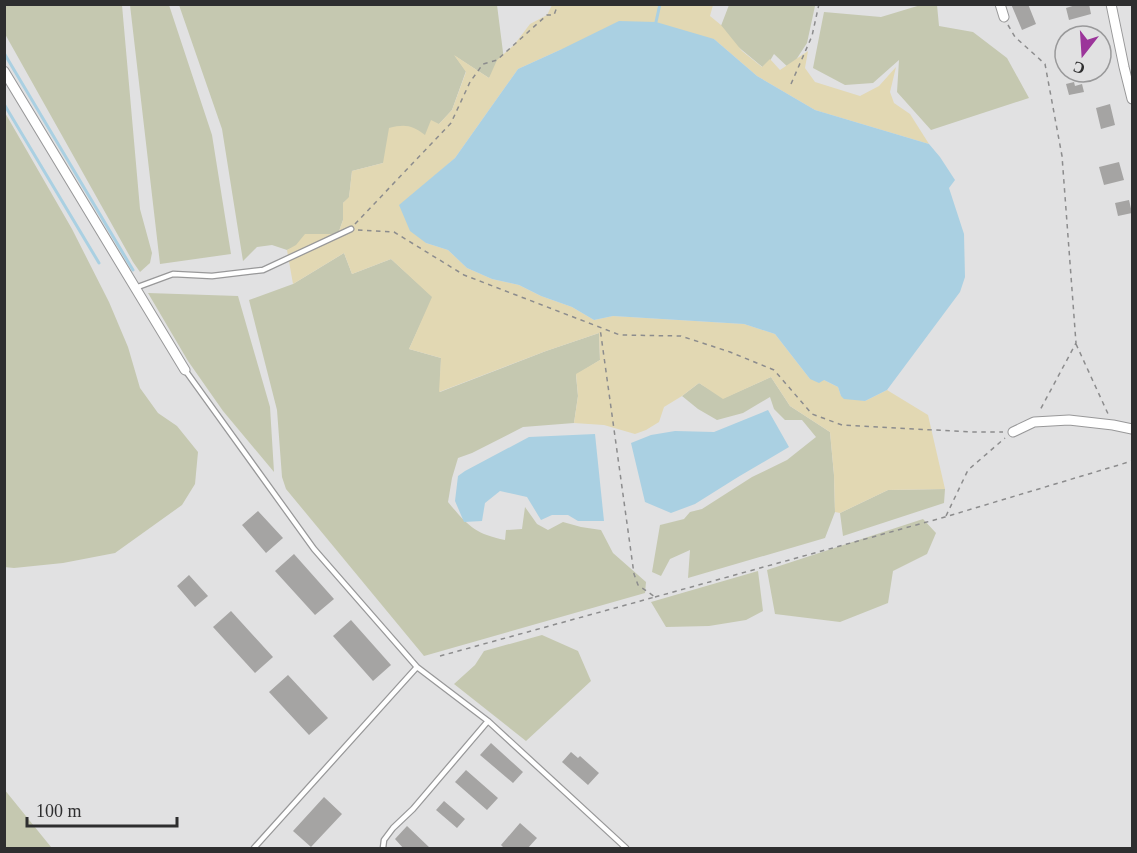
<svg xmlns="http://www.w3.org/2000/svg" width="1137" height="853" font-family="Georgia,serif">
	<rect width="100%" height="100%" fill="#e1e1e2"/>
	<!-- green -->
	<path fill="#c5c8b0" d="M 803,4 L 815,6 L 807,43 L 790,69 L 774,54 L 765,69 L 719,31 L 729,5 Z
		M 924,4 L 937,5 L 939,26 L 973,32 L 1007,58 L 1029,98 L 931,130 L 897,92 L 899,60 L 873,83 L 845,85 L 813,68 L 824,12 L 881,17 Z
		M 4,5 L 122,5 L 140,209 L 152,253 L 150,263 L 140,272 L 133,262 L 5,34 Z
		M 130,5 L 169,5 L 212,135 L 231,254 L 160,264 Z
		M 179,5 L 497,5 L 504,60 L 489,78 L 455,56 L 466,71 L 452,110 L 439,124 L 425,136 L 383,163 L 352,171 L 349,198 L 343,203 L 343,220 L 338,234 L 323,235 L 287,250 L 272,245 L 257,247 L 243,261 L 222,129 Z
		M 4,111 L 72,229 L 109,302 L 128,347 L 140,388 L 158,413 L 177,426 L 198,452 L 195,484 L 182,505 L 115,553 L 63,563 L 14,568 L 4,567 Z
		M 344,253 L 352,274 L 391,259 L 433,297 L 409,349 L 441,358 L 440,392 L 546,351 L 599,333 L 600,360 L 576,375 L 578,396 L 574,423 L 523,427 L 472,453 L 458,458 L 452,478 L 448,502 C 467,525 475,534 505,540 L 506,530 L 522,529 L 525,507 L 537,524 L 548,530 L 563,522 L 581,527 L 601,530 L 613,553 L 646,582 L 645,593 L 424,656 L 286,489 L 282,477 L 277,410 L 249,300 L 293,284 Z
		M 148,293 L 238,296 L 270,407 L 274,472 L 223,411 L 188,361 Z
		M 771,377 L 790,406 L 830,432 L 834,475 L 835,512 L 825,538 L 688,578 L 690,550 L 670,559 L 661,576 L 652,572 L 660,525 L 684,519 L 690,512 L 702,509 L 752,477 L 787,460 L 816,437 L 802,420 L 785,420 L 774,409 L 770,397 L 743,413 L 717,420 L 698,409 L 682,396 L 699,383 L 724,398 Z
		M 945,489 L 944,503 L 843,536 L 840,513 L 888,490 Z
		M 923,519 L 936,533 L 927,554 L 893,571 L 888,603 L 840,622 L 775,614 L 767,570 Z
		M 758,571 L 763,611 L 746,620 L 709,626 L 666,627 L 651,602 Z
		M 542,635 L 578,651 L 591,681 L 526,741 L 454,684 L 475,665 L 484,651 Z
		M 4,789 L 51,847 L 52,848 L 5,848 Z"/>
	<!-- sand -->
	<path fill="#e2d8b3" d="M 552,5 L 713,5 L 710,16 L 721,25 L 742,51 L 762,67 L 770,59 L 780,70 L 808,51 L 805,68 L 815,82 L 860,96 L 879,86 L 896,67 L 890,92 L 894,103 L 910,114 L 929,144 L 815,110 L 757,76 L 714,39 L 562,49 L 518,69 L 455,158 L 400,206 L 426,243 L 448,250 L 467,268 L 492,279 L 519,285 L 541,296 L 572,307 L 594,320 L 613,316 L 744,324 L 775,334 L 810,379 L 824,380 L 838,387 L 841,396 L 865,401 L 887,390 L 928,415 L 945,489 L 888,490 L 840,513 L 835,512 L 834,475 L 830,432 L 790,406 L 771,377 L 723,399 L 699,383 L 682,396 L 664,407 L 659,422 L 646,430 L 635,434 L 604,425 L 574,423 L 578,396 L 576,374 L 600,360 L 599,333 L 546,351 L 439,392 L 441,358 L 409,349 L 432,297 L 391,259 L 352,274 L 344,253 L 293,284 L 287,250 L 296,245 L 305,234 L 338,234 L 343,220 L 343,203 L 349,197 L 352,171 L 383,163 L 389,128 C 405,124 412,125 425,135 L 431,120 L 439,124 L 452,110 L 466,72 L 454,55 L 489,78 L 497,60 L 514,45 L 530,24 L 547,15 Z"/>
	<!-- water -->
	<path fill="#aad0e2" d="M 619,21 L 656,22 L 714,39 L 757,76 L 815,110 L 929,144 L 940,157 L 955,180 L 949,188 L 964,234 L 965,277 L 960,292 L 887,390 L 865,401 L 844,399 L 841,396 L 838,387 L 824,380 L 819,383 L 810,379 L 775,334 L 744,324 L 613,316 L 594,320 L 572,307 L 541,296 L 519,285 L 492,279 L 467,268 L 448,250 L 426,243 L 410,231 L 399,205 L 455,158 L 518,69 L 562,49 Z
		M 768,410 L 789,447 L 738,477 L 695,504 L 671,513 L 645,502 L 631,443 L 651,435 L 675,431 L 714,432 Z
		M 595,434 L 604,521 L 578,521 L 568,515 L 552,515 L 541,520 L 527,497 L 500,491 L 485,503 L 482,521 L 464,522 L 455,501 L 458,476 L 465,471 L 529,437 Z"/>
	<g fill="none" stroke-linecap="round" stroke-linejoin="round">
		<!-- stream -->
		<path stroke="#aad0e2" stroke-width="3" d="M 656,22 L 660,4
			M 4,53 L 133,270
			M 4,104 L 99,263"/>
	</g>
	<!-- building -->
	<path fill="#a5a4a3" d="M 1011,4 L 1028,4 L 1036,24 L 1022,30 Z
		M 1079,4 L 1089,4 L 1091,14 L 1069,20 L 1066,8 Z
		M 1074,82 L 1075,86 L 1082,84 L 1084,92 L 1069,95 L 1066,84 Z
		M 1110,104 L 1115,125 L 1101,129 L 1096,108 Z
		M 1119,162 L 1124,180 L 1104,185 L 1099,167 Z
		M 1129,200 L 1132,213 L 1118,216 L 1115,203 Z
		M 258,511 L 283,538 L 266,553 L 242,525 Z
		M 294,554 L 334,599 L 315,615 L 275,571 Z
		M 189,575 L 208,596 L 195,607 L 177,586 Z
		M 231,611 L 273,657 L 255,673 L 213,627 Z
		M 351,620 L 391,665 L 373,681 L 333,636 Z
		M 288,675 L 328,718 L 309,735 L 269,692 Z
		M 491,743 L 523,772 L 513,783 L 480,755 Z
		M 571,752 L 578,758 L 580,756 L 599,773 L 588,785 L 562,762 Z
		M 466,770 L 498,798 L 487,810 L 455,782 Z
		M 324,797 L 342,814 L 311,847 L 293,831 Z
		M 444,801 L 465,819 L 457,828 L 436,810 Z
		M 520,823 L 537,838 L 527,849 L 505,849 L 501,845 Z
		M 407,826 L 431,849 L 404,849 L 395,839 Z"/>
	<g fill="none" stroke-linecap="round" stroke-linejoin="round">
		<!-- service casing -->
		<g stroke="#989899" stroke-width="7">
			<path id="service" d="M 135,288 L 173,274 L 212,276 L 263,270 L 351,229
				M 185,370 L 314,549 L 417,667 L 488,721 L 626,848
				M 254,848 L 417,667
				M 383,848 L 384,840 L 393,828 L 413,809 L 488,721"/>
		</g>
		<!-- minor casing -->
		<g stroke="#989899" stroke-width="11">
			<path id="minor" d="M 1000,4 L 1004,17
				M 1111,4 L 1124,67 L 1132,99
				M 4,71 L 185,370
				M 1013,432 L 1034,422 L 1069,420 L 1113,425 L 1132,429"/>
		</g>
		<!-- path -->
		<path stroke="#8c8c8d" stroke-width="1.5" stroke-dasharray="4.5 4.5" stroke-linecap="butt" d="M 868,4 L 874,4
			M 1008,25 L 1015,37 L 1045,64 L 1062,156 L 1076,343 L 1039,412
			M 791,84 L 812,36 L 819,4
			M 355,224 L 451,123 L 470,82 L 483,64 L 497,60 L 547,15 L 554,15 L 558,4
			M 358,230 L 394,232 L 464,275 L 620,335 L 681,336 L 730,352 L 774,370 L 812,414 L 842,425 L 971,432 L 1003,432
			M 1076,344 L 1109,416
			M 946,516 L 968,470 L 1005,438
			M 655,597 L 945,517 L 1132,461
			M 440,656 L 655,597 L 638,585 L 634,574 L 600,328"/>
		<!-- service -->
		<use href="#service" stroke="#fff" stroke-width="4.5"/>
		<!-- minor -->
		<use href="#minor" stroke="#fff" stroke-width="9"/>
	</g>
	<!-- border -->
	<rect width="1137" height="853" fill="none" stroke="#2e2e2f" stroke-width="12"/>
	<!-- north arrow -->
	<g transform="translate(1083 54) rotate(197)"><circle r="28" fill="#e1e1e2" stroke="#99999a" stroke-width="1.5"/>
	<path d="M0-4.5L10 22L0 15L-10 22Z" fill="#9b359a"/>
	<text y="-9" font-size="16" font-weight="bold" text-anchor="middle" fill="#2e2e2f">С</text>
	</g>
	<!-- scale -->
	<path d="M27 817v9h150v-9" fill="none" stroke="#2e2e2f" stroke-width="3"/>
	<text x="36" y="817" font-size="18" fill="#2e2e2f" stroke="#e1e1e2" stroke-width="4.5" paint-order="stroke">100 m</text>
</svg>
